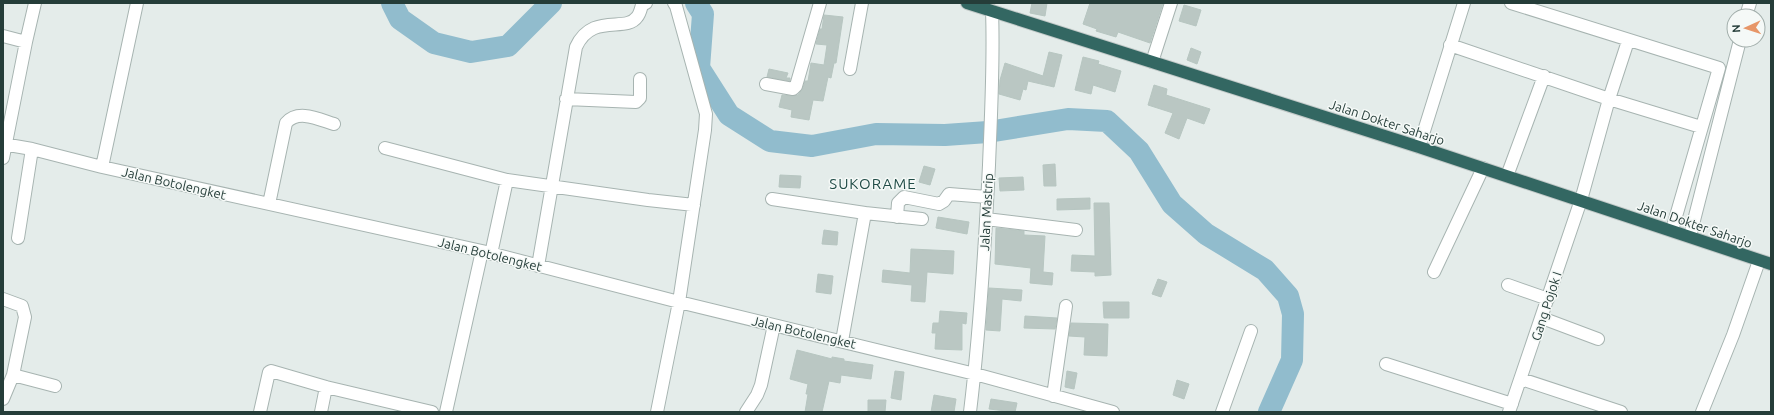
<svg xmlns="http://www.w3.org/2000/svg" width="1774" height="415" font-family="Ubuntu,sans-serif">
	<rect width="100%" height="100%" fill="#e4ecea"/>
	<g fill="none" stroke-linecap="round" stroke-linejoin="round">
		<!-- river -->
		<path stroke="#91bccd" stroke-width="22" d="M 392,3 L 400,19 L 434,43 L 471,52 L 508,46 L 551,3
			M 696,3 L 703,14 L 699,68 L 729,115 L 770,141 L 812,146 L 876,134 L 945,135 L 988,132 L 1068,119 L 1107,121 L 1139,151 L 1172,204 L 1206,234 L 1265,270 L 1288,296 L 1293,314 L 1292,360 L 1269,412"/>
	</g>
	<!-- building -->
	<path fill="#bac7c3" stroke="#b7c6c1" d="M 1032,3 L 1047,3 L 1045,16 L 1030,13 Z
		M 1090,3 L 1163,3 L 1150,43 L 1118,32 L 1116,37 L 1096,31 L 1097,29 L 1083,24 Z
		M 1184,5 L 1201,10 L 1196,26 L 1179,21 Z
		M 824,15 L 843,17 L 836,63 L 834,63 L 831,78 L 828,77 L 823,101 L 813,100 L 809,120 L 791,117 L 792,110 L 779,107 L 782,95 L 792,96 L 798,95 L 803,88 L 805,81 L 808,81 L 811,63 L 824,65 L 827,45 L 816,44 L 820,29 L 822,29 Z
		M 1191,48 L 1201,52 L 1197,64 L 1187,60 Z
		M 1049,52 L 1062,55 L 1054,87 L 1028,81 L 1026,90 L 1023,89 L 1020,100 L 999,94 L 1000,80 L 1005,63 L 1043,76 Z
		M 1083,57 L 1099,61 L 1098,64 L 1121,71 L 1115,92 L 1093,85 L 1091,94 L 1075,90 Z
		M 769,69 L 788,73 L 786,78 L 790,78 L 790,81 L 767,77 Z
		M 1154,85 L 1167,89 L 1166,95 L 1210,109 L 1204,124 L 1187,118 L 1179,139 L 1165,133 L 1173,113 L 1148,105 Z
		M 1055,164 L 1056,186 L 1044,186 L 1043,165 Z
		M 924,166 L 935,169 L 930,185 L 919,182 Z
		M 780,175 L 801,176 L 800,188 L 779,187 Z
		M 1023,177 L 1024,190 L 1000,191 L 999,178 Z
		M 1090,198 L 1090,209 L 1057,210 L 1057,199 Z
		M 1094,203 L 1109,203 L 1111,275 L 1095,276 L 1095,272 L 1071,271 L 1072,255 L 1095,256 Z
		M 938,217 L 969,222 L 967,234 L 936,228 Z
		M 996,228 L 1024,231 L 1024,235 L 1045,236 L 1043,272 L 1053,273 L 1052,285 L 1030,283 L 1031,268 L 995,264 Z
		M 824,230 L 838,232 L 837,245 L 822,244 Z
		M 911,249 L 954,251 L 953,274 L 927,272 L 925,302 L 911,301 L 912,285 L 882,282 L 883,270 L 910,273 Z
		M 818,274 L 833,276 L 831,294 L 816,292 Z
		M 1158,279 L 1167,282 L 1161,297 L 1152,294 Z
		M 989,288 L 1022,290 L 1021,301 L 1002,299 L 1000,331 L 986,330 Z
		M 1103,302 L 1129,302 L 1129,318 L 1104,318 Z
		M 940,311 L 967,313 L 966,324 L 962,323 L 962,350 L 935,349 L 936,333 L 932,333 L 933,323 L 939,323 Z
		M 1025,316 L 1057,318 L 1055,329 L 1024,328 Z
		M 1071,323 L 1108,324 L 1107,356 L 1084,355 L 1085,337 L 1069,336 Z
		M 797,350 L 832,359 L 832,357 L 844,359 L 844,361 L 873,365 L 871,379 L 841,375 L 840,383 L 829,381 L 822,412 L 805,412 L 808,394 L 806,394 L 808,384 L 790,379 Z
		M 895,371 L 904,372 L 901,400 L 891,398 Z
		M 1067,371 L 1077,373 L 1074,389 L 1065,387 Z
		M 1177,380 L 1189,384 L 1184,399 L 1173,395 Z
		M 934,395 L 956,399 L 954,412 L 931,412 Z
		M 991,399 L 1017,403 L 1015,412 L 989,409 Z
		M 868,400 L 886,400 L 885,412 L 868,412 Z"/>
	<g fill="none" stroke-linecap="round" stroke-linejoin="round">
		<!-- minor casing -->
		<g stroke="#a7b4b1" stroke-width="14">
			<path id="minor" d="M 1511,3 L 1719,68 L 1672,230
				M 1746,16 L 1750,3
				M 3,36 L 26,42
				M 1628,41 L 1609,99 L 1701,127
				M 1450,45 L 1609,99 L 1581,200 L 1509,412
				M 1152,62 L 1171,3
				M 850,69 L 862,3
				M 766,84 L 793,89 L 796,86 L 820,3
				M 566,99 L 636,102 L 640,98 L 640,79
				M 3,144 L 32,149 L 102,167 L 482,251 L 679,302 L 975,374 L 1113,412
				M 1419,147 L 1464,3
				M 385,148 L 507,180 L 648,200 L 694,205
				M 3,158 L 26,42 L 35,3
				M 102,167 L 137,3
				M 1507,176 L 1544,76
				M 772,199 L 865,213 L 922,219
				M 269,204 L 286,123 C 298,109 318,119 334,124
				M 897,217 L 898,203 L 904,197 L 939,204 L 944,201 L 949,194 L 987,197
				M 986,219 L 1076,230
				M 1690,236 L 1740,40
				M 18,238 L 32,149
				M 491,254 L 507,180
				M 538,266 L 576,47 C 592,12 626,33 637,17 C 640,14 641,8 642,5 L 646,3
				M 1434,272 L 1483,168
				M 1508,285 L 1548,299
				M 3,299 L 22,306 L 25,317 L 13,375 L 55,386
				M 1542,318 L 1598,339
				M 842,341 L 865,213
				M 1386,364 L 1512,404
				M 1521,379 L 1621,412
				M 1053,396 L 1066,306
				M 3,399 L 13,375
				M 260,412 L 269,372 L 271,371 L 326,387 L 432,412
				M 321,412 L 326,387
				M 446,412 L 482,251
				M 657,412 L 679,302 L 705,130 L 706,114 L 676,6 L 674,3
				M 746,412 L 757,395 L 761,385 L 774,325
				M 970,412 C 980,330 985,247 989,165 C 991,113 994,62 992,11
				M 1222,412 L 1251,331
				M 1702,412 L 1733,335 L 1759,261"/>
		</g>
		<!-- highway casing -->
		<g stroke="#c2c9c8" stroke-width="14">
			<path id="highway" d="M 967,3 L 1419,147 L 1771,264"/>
		</g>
		<!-- minor -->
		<use href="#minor" stroke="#fff" stroke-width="12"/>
		<!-- highway -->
		<use href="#highway" stroke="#336762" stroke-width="12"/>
	</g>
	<g text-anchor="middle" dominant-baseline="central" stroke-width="3" stroke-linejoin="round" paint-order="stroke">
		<!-- street labels -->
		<g font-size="13" fill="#253d39" stroke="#f5f9f7">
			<text transform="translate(1387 122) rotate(18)">Jalan Dokter Saharjo</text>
			<text transform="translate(174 183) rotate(13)">Jalan Botolengket</text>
			<text transform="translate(986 212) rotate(-87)">Jalan Mastrip</text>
			<text transform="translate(1695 224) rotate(19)">Jalan Dokter Saharjo</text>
			<text transform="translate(490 254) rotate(14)">Jalan Botolengket</text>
			<text transform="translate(1546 306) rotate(-72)">Gang Pojok I</text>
			<text transform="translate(804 332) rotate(13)">Jalan Botolengket</text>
		</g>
		<!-- quarter labels -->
		<g font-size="15" letter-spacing="1" fill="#224d48" stroke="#f5f9f7">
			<text x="873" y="183">SUKORAME</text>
		</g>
	</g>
	<!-- border -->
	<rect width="1774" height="415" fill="none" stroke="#253d39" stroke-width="8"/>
	<!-- north arrow -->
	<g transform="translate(1746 28) rotate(267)"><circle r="19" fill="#f5f9f7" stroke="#a2aeab"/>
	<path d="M0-3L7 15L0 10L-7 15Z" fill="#e79668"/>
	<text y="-6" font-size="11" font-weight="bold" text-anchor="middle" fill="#253d39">N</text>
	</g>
</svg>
